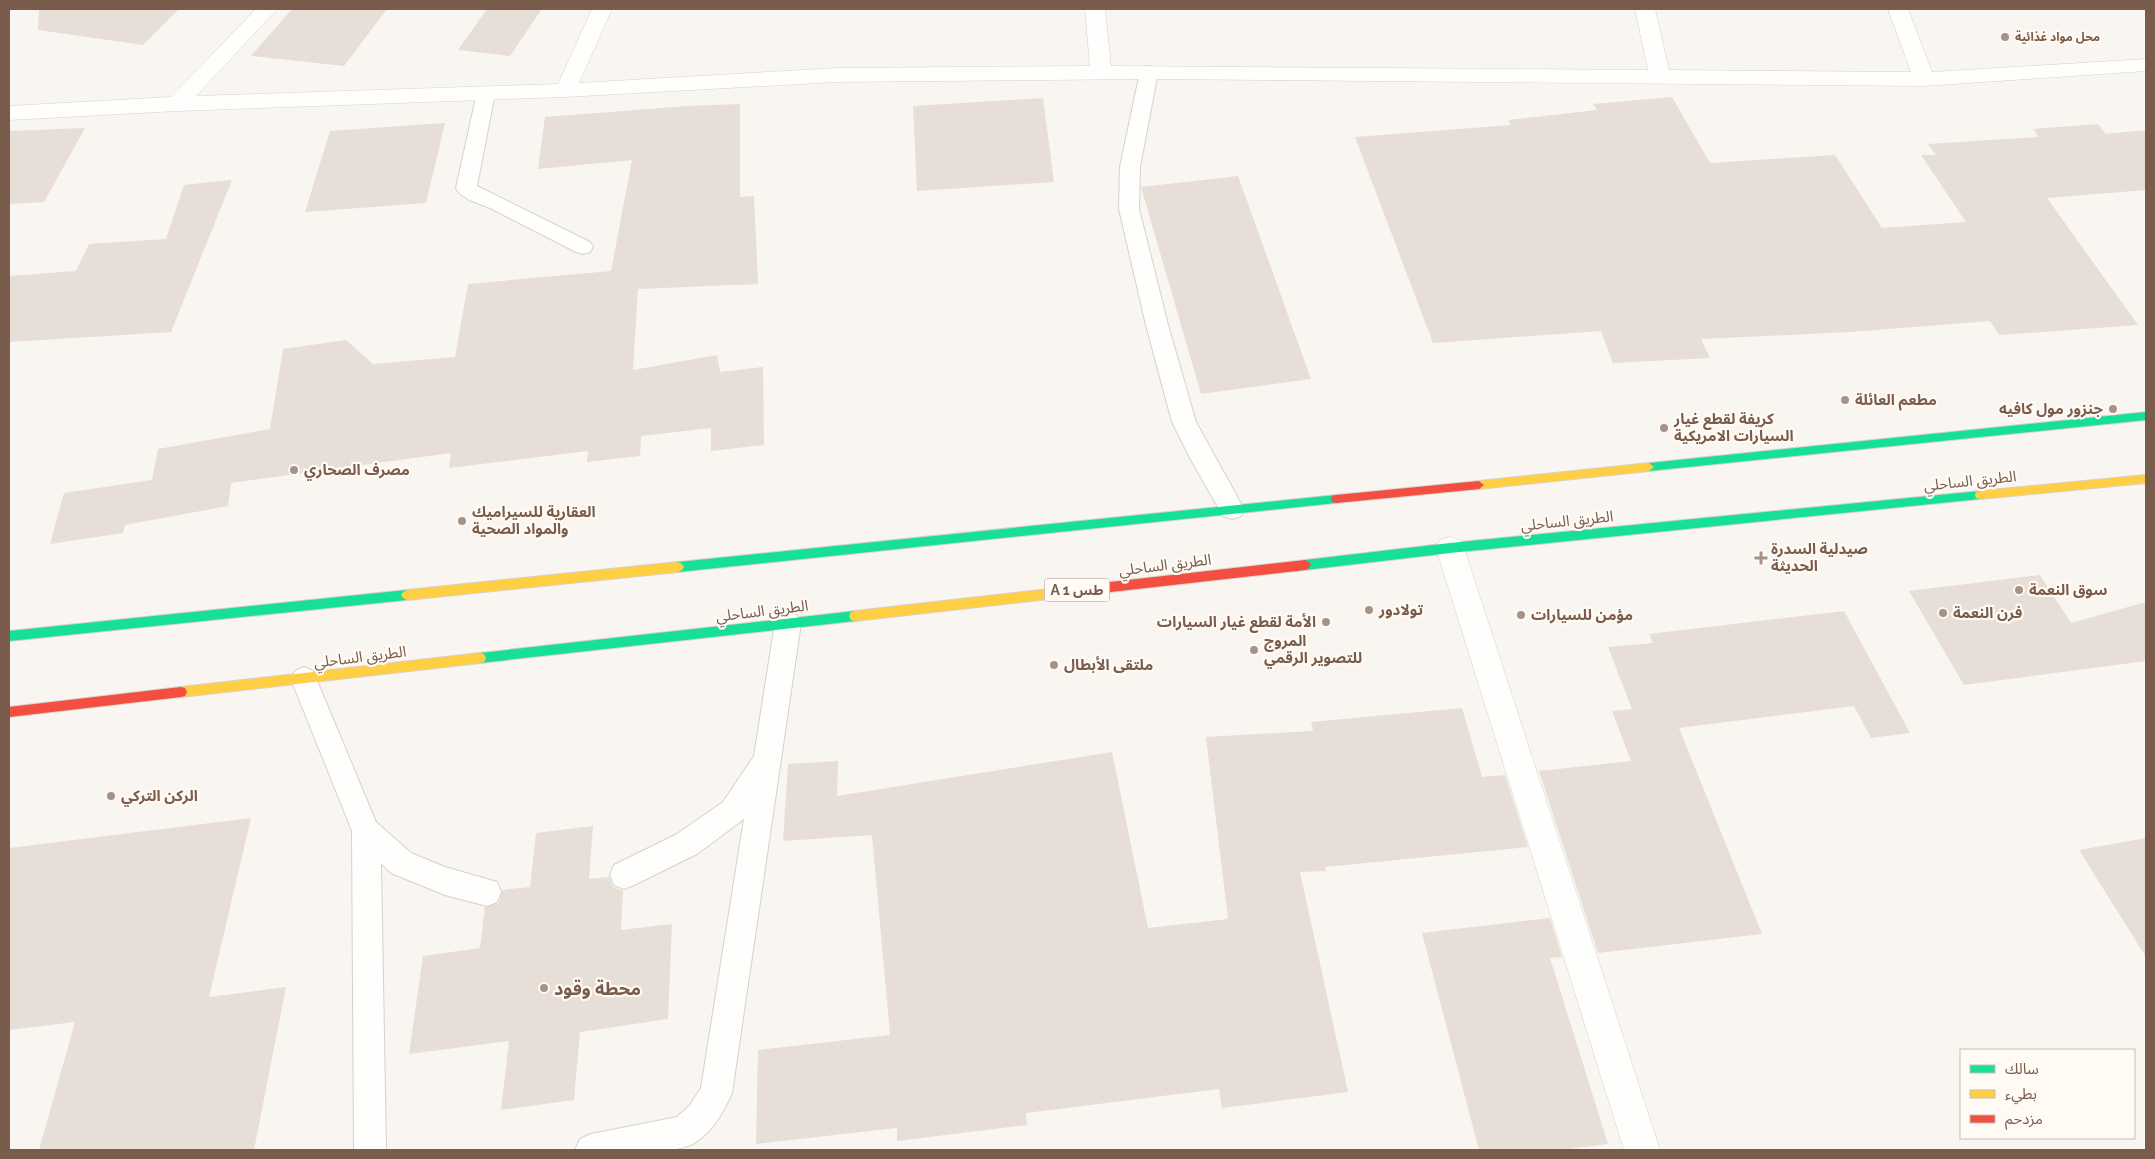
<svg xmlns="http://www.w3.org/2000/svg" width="2155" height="1159" font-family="Raleway,'Noto Sans Arabic',sans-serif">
	<rect width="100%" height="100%" fill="#f9f5f0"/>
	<!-- building -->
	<path fill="#e6ded7" d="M 39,9 L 179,9 L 143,45 L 38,30 Z
		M 292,9 L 387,9 L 344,66 L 251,56 Z
		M 487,9 L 542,9 L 510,56 L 458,50 Z
		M 1672,97 L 1710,163 L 1835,155 L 1882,228 L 1966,222 L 1921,155 L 1936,155 L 1928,144 L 2039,137 L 2033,129 L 2098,124 L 2106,134 L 2146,130 L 2146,190 L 2047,198 L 2138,325 L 1999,335 L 1990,321 L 1850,332 L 1701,339 L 1710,358 L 1613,363 L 1601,331 L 1433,343 L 1355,137 L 1511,125 L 1508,120 L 1597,110 L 1593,104 Z
		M 1043,98 L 1054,182 L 917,191 L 913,106 Z
		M 740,104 L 740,197 L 754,196 L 758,284 L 638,289 L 633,370 L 717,355 L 720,372 L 763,367 L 764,445 L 711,451 L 711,428 L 641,436 L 640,456 L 587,462 L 588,451 L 449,468 L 451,453 L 231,483 L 228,506 L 125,525 L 123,533 L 50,544 L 64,493 L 152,480 L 158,449 L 270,429 L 283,349 L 346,340 L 373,364 L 455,357 L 468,284 L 611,271 L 632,160 L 538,169 L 545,117 L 688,106 Z
		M 445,123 L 426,203 L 305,212 L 330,131 Z
		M 85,128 L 44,202 L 9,204 L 9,131 Z
		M 1238,176 L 1311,379 L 1201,394 L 1141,187 Z
		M 232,180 L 171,332 L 9,342 L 9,276 L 76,271 L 89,244 L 166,239 L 184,185 Z
		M 2040,575 L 2071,623 L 2146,602 L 2146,661 L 1964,685 L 1909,591 Z
		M 1844,611 L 1910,733 L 1871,738 L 1854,706 L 1679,728 L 1762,934 L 1598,953 L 1539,771 L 1631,761 L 1612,711 L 1632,709 L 1608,647 L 1653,643 L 1649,634 Z
		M 1462,708 L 1482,777 L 1505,775 L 1528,847 L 1325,867 L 1326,871 L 1300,872 L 1348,1092 L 1222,1108 L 1219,1089 L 1026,1113 L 1027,1125 L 897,1141 L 897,1128 L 756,1144 L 758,1050 L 890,1035 L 872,835 L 783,841 L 788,764 L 838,761 L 837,796 L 1112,752 L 1148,928 L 1228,919 L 1206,737 L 1313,731 L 1311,722 Z
		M 251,818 L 209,997 L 286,987 L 254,1150 L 39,1150 L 75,1022 L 9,1030 L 9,848 Z
		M 593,826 L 589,879 L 609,877 L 613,887 L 623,891 L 621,930 L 672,924 L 668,1019 L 580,1032 L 574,1100 L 501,1110 L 509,1041 L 409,1054 L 423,956 L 480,948 L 485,907 L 499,903 L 502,890 L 530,887 L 536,833 Z
		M 2146,838 L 2146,957 L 2079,850 Z
		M 1550,918 L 1562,957 L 1550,958 L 1608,1144 L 1560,1150 L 1479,1150 L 1422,933 Z"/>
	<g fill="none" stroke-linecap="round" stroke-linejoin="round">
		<!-- lane casing -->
		<g stroke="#d7d1cb" stroke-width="2">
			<path id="lane" d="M 1149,66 L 1156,68 L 1158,72 L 1140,167 L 1139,209 L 1168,325 L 1196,422 L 1244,509 L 1241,516 L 1232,519 L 1223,516 L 1190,458 L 1172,422 L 1146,325 L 1119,209 L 1120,167 L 1140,72 L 1142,68 Z
				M 486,87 L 493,89 L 495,93 L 477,186 L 590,242 L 593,247 L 590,252 L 583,254 L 576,252 L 490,208 L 469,200 L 459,193 L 456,188 L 477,93 L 479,89 Z
				M 788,612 L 797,615 L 801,623 L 732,1093 C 724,1111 713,1131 696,1142 C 674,1157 603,1150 575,1150 L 580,1139 L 591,1134 L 677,1117 L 690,1105 L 701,1088 L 744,819 L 697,854 L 634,885 L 624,889 L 614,885 L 610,875 L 614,865 L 677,834 L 723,802 L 754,756 L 775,623 L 779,615 Z
				M 304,667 L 313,671 L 376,822 L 411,853 L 445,867 L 497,882 L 501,892 L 497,902 L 487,906 L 445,895 L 391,873 L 381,863 L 386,1150 L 354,1150 L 352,831 L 291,679 L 295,671 Z"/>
		</g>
		<!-- street casing -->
		<g stroke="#d7d1cb" stroke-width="1">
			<path id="street" d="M 256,9 L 277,9 L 196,96 L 558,84 L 592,9 L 612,9 L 579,83 L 837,68 L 1090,66 L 1085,9 L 1105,9 L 1111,66 L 1648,70 L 1635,9 L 1655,9 L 1669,70 L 1911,72 L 1888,9 L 1908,9 L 1932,72 L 2146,59 L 2146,71 L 1924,86 L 1149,79 L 837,82 L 565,97 L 177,111 L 9,120 L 9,106 L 171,97 Z
				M 1450,537 L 1460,540 L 1464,548 L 1660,1150 L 1624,1150 L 1436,548 L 1440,540 Z"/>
		</g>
		<!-- fast casing -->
		<g stroke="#dad1cc" stroke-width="2">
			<path id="fast" d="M 2146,412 L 2146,420 L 1649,471 L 1644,467 L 1649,463 Z
				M 1980,491 L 1984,492 L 1985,495 L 1984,498 L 1980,499 L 1450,553 L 1305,570 L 1301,568 L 1299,565 L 1301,562 L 1305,560 L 1450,543 Z
				M 1336,495 L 1340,496 L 1341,499 L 1340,502 L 1336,503 L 678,572 L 674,570 L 672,567 L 674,564 L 678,562 Z
				M 407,590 L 411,592 L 413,595 L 411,598 L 407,600 L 9,641 L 9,631 Z
				M 855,611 L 859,612 L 861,616 L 859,620 L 855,621 L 480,663 L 476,662 L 474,658 L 476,654 L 480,653 Z"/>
		</g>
		<!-- slow casing -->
		<g stroke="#dad1cc" stroke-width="2">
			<path id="slow" d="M 1649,463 L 1654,467 L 1649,471 L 1479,489 L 1474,485 L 1479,481 Z
				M 2146,475 L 2146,483 L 1980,499 L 1976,498 L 1975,495 L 1976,492 L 1980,491 Z
				M 678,562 L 682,564 L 684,567 L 682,570 L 678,572 L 407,600 L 403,598 L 401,595 L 403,592 L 407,590 Z
				M 1075,586 L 1079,588 L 1081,591 L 1079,594 L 1075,596 L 855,621 L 851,620 L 849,616 L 851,612 L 855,611 Z
				M 480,653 L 484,654 L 486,658 L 484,662 L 480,663 L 181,697 L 177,696 L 175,692 L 177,688 L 181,687 Z"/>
		</g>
		<!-- jam casing -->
		<g stroke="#dad1cc" stroke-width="2">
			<path id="jam" d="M 1479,481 L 1484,485 L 1479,489 L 1336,503 L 1332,502 L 1331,499 L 1332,496 L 1336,495 Z
				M 1305,560 L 1309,562 L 1311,565 L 1309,568 L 1305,570 L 1075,596 L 1071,594 L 1069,591 L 1071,588 L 1075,586 Z
				M 181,687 L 185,688 L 187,692 L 185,696 L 181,697 L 9,717 L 9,707 Z"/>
		</g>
		<!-- lane -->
		<use href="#lane" fill="#fefefd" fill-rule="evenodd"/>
		<!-- street -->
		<use href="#street" fill="#fefefd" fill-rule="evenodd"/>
		<!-- fast -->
		<use href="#fast" fill="#16e098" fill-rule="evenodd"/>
		<!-- slow -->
		<use href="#slow" fill="#ffcf43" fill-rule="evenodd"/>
		<!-- jam -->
		<use href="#jam" fill="#f24e42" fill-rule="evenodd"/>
	</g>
	<!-- markers -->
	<g fill="#a69286" stroke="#fffaf3" stroke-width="2">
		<circle cx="2005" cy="37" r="5"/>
		<circle cx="1845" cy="400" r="5"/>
		<circle cx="2113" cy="409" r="5"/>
		<circle cx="1664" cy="428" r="5"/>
		<circle cx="294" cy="470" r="5"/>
		<circle cx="462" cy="521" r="5"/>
		<path d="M1758.5 550.5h5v5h5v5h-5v5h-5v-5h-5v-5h5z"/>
		<circle cx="2019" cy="590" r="5"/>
		<circle cx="1369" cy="610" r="5"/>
		<circle cx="1943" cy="613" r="5"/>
		<circle cx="1521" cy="615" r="5"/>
		<circle cx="1326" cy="622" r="5"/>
		<circle cx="1254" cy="650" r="5"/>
		<circle cx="1054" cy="665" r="5"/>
		<circle cx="111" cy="796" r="5"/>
		<circle cx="544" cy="988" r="5"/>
	</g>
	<g text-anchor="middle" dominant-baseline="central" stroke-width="4.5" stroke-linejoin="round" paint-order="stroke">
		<!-- far-poi labels -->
		<g font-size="12" font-weight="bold" fill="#7a5c4d" stroke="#fffaf3" text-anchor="start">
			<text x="2015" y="37">محل مواد غذائية</text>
		</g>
		<!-- shield labels -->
		<rect fill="#fffaf3" stroke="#a28b7f" stroke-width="1" x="1044.5" y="578.5" width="65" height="23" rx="4"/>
		<g font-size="14" font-weight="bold" fill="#7a5c4d">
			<text x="1077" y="590">A 1 طس</text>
		</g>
		<!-- poi labels -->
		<g font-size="15" font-weight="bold" fill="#7a5c4d" stroke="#fffaf3" text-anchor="start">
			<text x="1855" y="400">مطعم العائلة</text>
			<text x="2103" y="409" text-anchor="end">جنزور مول كافيه</text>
			<text x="1674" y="419">كريفة لقطع غيار<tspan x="1674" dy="17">السيارات الامريكية</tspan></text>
			<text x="304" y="470">مصرف الصحاري</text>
			<text x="472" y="512">العقارية للسيراميك<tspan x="472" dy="17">والمواد الصحية</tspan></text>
			<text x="1771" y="549">صيدلية السدرة<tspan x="1771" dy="17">الحديثة</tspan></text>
			<text x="2029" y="590">سوق النعمة</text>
			<text x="1379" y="610">تولادور</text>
			<text x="1953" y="613">فرن النعمة</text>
			<text x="1531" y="615">مؤمن للسيارات</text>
			<text x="1316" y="622" text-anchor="end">الأمة لقطع غيار السيارات</text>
			<text x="1264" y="641">المروج<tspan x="1264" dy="17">للتصوير الرقمي</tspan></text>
			<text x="1064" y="665">ملتقى الأبطال</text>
			<text x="121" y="796">الركن التركي</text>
		</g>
		<!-- street labels -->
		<g font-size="15" fill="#7a5c4d" stroke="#fffaf3">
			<text transform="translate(1970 481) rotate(-6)">الطريق الساحلي</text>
			<text transform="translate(1567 521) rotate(-6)">الطريق الساحلي</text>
			<text transform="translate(1165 565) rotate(-7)">الطريق الساحلي</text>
			<text transform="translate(762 611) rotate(-7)">الطريق الساحلي</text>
			<text transform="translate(360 657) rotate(-7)">الطريق الساحلي</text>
		</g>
		<!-- near-poi labels -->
		<g font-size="18" font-weight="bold" fill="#7a5c4d" stroke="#fffaf3" text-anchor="start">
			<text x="554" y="988">محطة وقود</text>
		</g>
	</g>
	<!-- border -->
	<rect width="2155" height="1159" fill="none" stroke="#7a5c4d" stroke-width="20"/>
	<!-- legend -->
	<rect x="1960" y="1049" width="175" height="90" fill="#fffaf3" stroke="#cabbb1"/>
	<rect x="1970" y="1065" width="25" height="8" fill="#16e098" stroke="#cabbb1"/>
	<text x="2005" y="1074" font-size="15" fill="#7a5c4d">سالك</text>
	<rect x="1970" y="1090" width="25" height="8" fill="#ffcf43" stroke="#cabbb1"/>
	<text x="2005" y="1099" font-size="15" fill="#7a5c4d">بطيء</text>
	<rect x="1970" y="1115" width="25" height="8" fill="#f24e42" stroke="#cabbb1"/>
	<text x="2005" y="1124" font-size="15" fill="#7a5c4d">مزدحم</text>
</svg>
